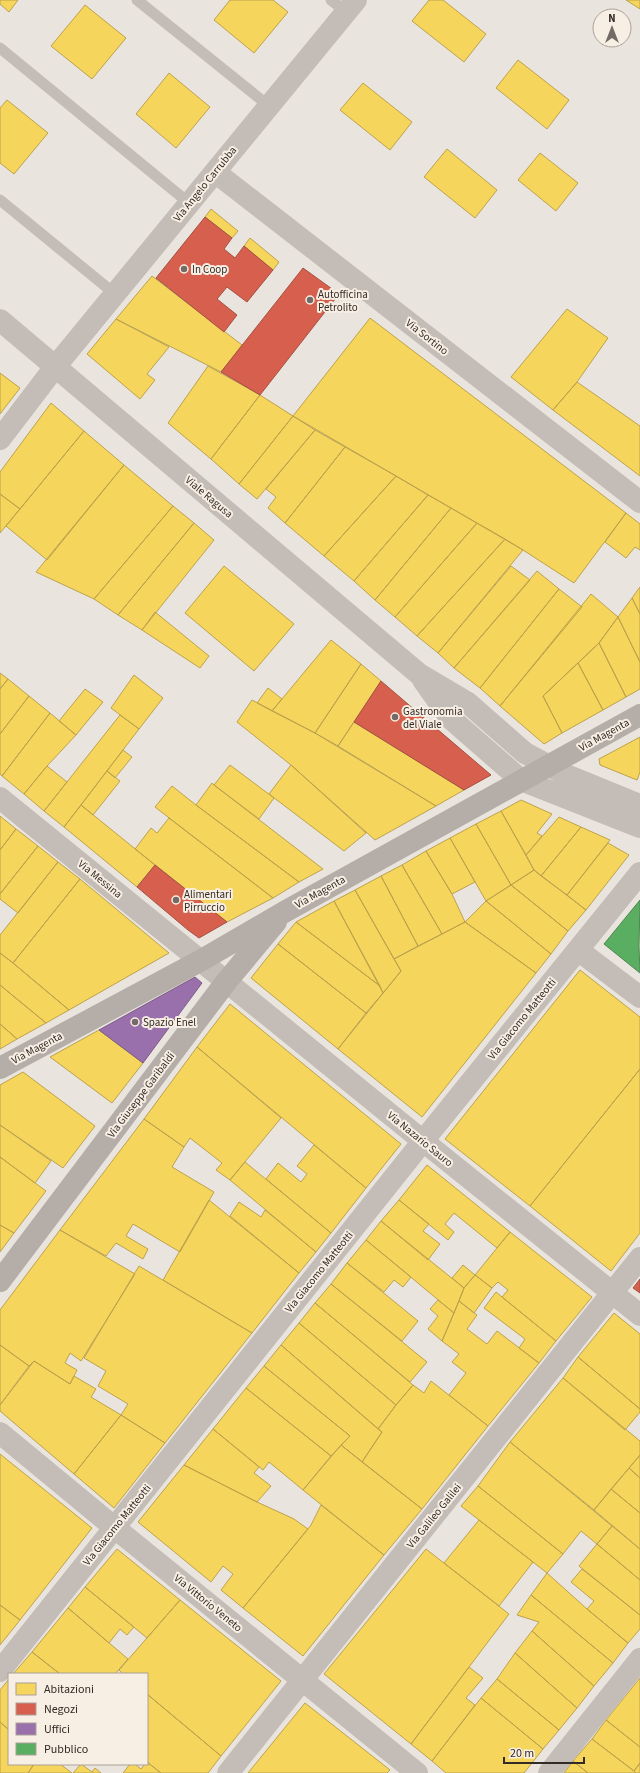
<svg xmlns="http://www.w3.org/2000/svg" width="640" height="1773" font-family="'Source Sans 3',sans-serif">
	<rect width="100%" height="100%" fill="#eae4de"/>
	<!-- homes -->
	<path fill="#f6d55c" stroke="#bca24c" d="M 0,0 L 18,0 L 9,12 L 0,4 Z
		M 230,0 L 273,0 L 288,12 L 254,53 L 214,20 Z
		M 429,0 L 443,0 L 486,34 L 464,62 L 412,21 Z
		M 626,0 L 640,0 L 640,9 Z
		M 85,5 L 126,38 L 92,79 L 51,46 Z
		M 518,60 L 569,100 L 547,129 L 496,88 Z
		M 169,73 L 210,107 L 176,148 L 136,114 Z
		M 363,83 L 412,122 L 390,150 L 340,110 Z
		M 7,100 L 48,133 L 14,174 L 0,163 L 0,108 Z
		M 447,149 L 497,190 L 475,218 L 424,177 Z
		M 540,153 L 578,183 L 556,211 L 518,180 Z
		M 211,209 L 238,231 L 232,238 L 205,217 Z
		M 250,238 L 279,262 L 273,270 L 244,246 Z
		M 152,276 L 242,345 L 221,372 L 116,319 Z
		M 567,309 L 608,338 L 577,382 L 553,410 L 511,377 Z
		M 370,318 L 626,513 L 574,583 L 523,550 L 293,416 Z
		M 116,319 L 169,347 L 147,374 L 155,380 L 140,399 L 87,354 Z
		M 208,366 L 260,395 L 211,459 L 168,423 Z
		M 0,373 L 20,388 L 0,414 Z
		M 577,382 L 640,426 L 640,476 L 553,410 Z
		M 260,395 L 293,416 L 239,484 L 211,459 Z
		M 51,403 L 84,431 L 20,509 L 0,494 L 0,472 Z
		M 293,416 L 315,430 L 257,499 L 239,484 Z
		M 315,430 L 345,447 L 285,523 L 268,508 L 276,497 L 266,489 Z
		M 84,431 L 124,465 L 47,560 L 6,526 Z
		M 345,447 L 396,476 L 324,556 L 285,523 Z
		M 124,465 L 173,506 L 94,599 L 36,572 Z
		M 396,476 L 428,495 L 354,581 L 324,556 Z
		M 0,494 L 20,509 L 0,533 Z
		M 428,495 L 451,508 L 375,600 L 354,581 Z
		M 173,506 L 194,523 L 118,615 L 94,599 Z
		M 451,508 L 477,523 L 395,617 L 375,600 Z
		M 626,513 L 640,524 L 640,550 L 635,547 L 626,558 L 605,542 Z
		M 194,523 L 214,540 L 142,630 L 118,615 Z
		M 477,523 L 505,539 L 417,636 L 395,617 Z
		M 505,539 L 523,550 L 438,653 L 417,636 Z
		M 224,566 L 294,624 L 254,671 L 185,613 Z
		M 511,566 L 530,580 L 454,668 L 438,653 Z
		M 537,571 L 559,589 L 480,688 L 454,668 Z
		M 640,587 L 640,614 L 632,598 Z
		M 559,589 L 582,607 L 500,706 L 480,688 Z
		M 591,594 L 618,617 L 599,643 L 543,696 L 562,733 L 544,744 L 500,706 Z
		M 632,598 L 640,614 L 640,662 L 618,617 Z
		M 155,612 L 209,656 L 200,668 L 142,630 Z
		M 618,617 L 640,662 L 640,689 L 626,697 L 599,643 Z
		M 331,640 L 361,664 L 315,733 L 272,711 Z
		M 599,643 L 626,697 L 603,710 L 578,663 Z
		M 578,663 L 603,710 L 562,733 L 543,696 Z
		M 361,664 L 381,681 L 338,746 L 315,733 Z
		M 0,673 L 8,679 L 0,689 Z
		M 134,675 L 163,698 L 139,729 L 111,708 Z
		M 8,679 L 29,696 L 0,734 L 0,689 Z
		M 268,688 L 282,699 L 272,711 L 257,703 Z
		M 85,689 L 103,702 L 76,735 L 59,721 Z
		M 29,696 L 50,713 L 2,776 L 0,774 L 0,734 Z
		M 252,700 L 315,733 L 436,806 L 375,840 L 291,765 L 237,722 Z
		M 50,713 L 76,735 L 47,766 L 24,794 L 2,776 Z
		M 120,715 L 139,729 L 64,827 L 44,811 Z
		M 354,722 L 464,790 L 436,806 L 338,746 Z
		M 640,737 L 640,772 L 637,780 L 600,765 L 599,759 Z
		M 123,750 L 132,757 L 115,778 L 107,771 Z
		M 230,765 L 274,798 L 259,819 L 214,785 Z
		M 291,765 L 366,833 L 344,851 L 269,794 Z
		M 47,766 L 67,782 L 44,811 L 24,794 Z
		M 107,771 L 120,781 L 93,815 L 81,805 Z
		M 212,783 L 214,785 L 323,869 L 299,882 L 196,805 Z
		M 172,786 L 196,805 L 299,882 L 273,898 L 155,807 Z
		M 521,800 L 552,814 L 537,833 L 542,836 L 526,855 L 501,811 Z
		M 81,805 L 155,865 L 137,887 L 64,827 Z
		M 501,811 L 534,870 L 511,885 L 476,824 Z
		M 0,816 L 16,829 L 0,850 Z
		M 559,817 L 581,827 L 541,876 L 534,870 L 526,855 Z
		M 169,818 L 273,898 L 227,922 L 135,849 L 151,828 L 157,833 Z
		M 476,824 L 511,885 L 486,901 L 450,838 Z
		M 581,827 L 610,840 L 567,895 L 541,876 Z
		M 16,829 L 38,846 L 0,894 L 0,850 Z
		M 450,838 L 475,882 L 452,894 L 426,851 Z
		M 608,843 L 629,855 L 586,910 L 567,895 Z
		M 38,846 L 58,862 L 18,913 L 0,899 L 0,894 Z
		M 426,851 L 452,894 L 465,922 L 442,934 L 402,865 Z
		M 58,862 L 80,879 L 13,963 L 0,953 L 0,935 Z
		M 402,865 L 442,934 L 418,946 L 381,876 Z
		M 534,870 L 586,910 L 568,931 L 511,885 Z
		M 381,876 L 418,946 L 394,959 L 355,890 Z
		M 80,879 L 169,953 L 69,1010 L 13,963 Z
		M 511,885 L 568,931 L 551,954 L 486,901 Z
		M 355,890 L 401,971 L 383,993 L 334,901 Z
		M 334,901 L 380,986 L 296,922 Z
		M 486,901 L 551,954 L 536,973 L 465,922 Z
		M 296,922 L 380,986 L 383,993 L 366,1013 L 278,944 Z
		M 465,922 L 536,973 L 422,1117 L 338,1049 L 401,971 L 394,959 Z
		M 278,944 L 366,1013 L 338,1049 L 251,978 Z
		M 0,953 L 13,963 L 69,1010 L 46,1023 L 0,985 Z
		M 580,970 L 640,1017 L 640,1069 L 530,1206 L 445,1139 Z
		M 0,985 L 46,1023 L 17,1039 L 0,1024 Z
		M 230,1004 L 401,1144 L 366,1188 L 197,1047 Z
		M 0,1024 L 17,1039 L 0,1049 Z
		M 99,1030 L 143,1063 L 112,1103 L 50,1057 Z
		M 197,1047 L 281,1118 L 230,1180 L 216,1170 L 222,1163 L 190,1138 L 184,1147 L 144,1119 Z
		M 640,1069 L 640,1233 L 611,1271 L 530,1206 Z
		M 23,1072 L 95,1126 L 63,1168 L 0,1125 L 0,1085 Z
		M 144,1119 L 184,1147 L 172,1167 L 214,1192 L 180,1252 L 133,1224 L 126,1236 L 148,1249 L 143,1259 L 116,1243 L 106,1256 L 60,1230 Z
		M 0,1125 L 51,1161 L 35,1183 L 0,1157 Z
		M 314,1145 L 366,1188 L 331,1233 L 266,1179 L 278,1163 L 301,1182 L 307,1174 L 297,1166 Z
		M 0,1157 L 46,1191 L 14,1233 L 0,1225 Z
		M 245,1162 L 331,1233 L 316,1252 L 230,1180 Z
		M 427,1165 L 510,1232 L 497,1248 L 454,1213 L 445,1224 L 454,1232 L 448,1240 L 399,1200 Z
		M 209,1200 L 299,1273 L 252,1333 L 163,1280 Z
		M 399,1200 L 429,1224 L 423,1231 L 440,1244 L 428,1260 L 381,1221 Z
		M 239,1202 L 261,1217 L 265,1210 L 316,1252 L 299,1273 L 230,1216 Z
		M 381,1221 L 464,1288 L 454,1313 L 366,1240 Z
		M 0,1225 L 14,1233 L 0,1252 Z
		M 60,1230 L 135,1274 L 81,1361 L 70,1353 L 65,1363 L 77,1370 L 70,1384 L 34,1361 L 29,1366 L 0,1345 L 0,1310 Z
		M 510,1232 L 592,1297 L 556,1341 L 502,1297 L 508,1290 L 498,1282 L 492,1288 L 475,1275 Z
		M 366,1240 L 411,1277 L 403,1287 L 394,1280 L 384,1292 L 347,1263 Z
		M 347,1263 L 418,1321 L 402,1341 L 331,1284 Z
		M 463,1265 L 475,1275 L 464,1288 L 452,1278 Z
		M 139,1266 L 252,1333 L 165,1443 L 121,1415 L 128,1404 L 98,1386 L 106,1371 L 84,1358 Z
		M 475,1275 L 492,1288 L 474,1313 L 459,1301 L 464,1288 Z
		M 331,1284 L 427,1362 L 410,1382 L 315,1303 Z
		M 496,1292 L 556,1341 L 539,1363 L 519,1348 L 525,1339 L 484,1308 Z
		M 438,1300 L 454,1313 L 442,1341 L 428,1329 L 438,1316 L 430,1309 Z
		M 459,1301 L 477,1315 L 467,1329 L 487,1344 L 497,1331 L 539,1363 L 488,1426 L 449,1395 L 466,1373 L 452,1362 L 459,1354 L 442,1341 Z
		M 315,1303 L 413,1385 L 396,1405 L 299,1323 Z
		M 614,1313 L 640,1334 L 640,1409 L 578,1357 Z
		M 299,1323 L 396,1405 L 378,1429 L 281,1345 Z
		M 0,1345 L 29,1366 L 0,1405 Z
		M 281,1345 L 382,1432 L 362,1462 L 341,1445 L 350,1436 L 264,1366 Z
		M 578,1357 L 640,1409 L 640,1412 L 625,1430 L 563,1378 Z
		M 34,1361 L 70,1384 L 74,1376 L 96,1389 L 91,1397 L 121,1415 L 74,1474 L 0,1411 L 0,1405 Z
		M 264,1366 L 350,1436 L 331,1456 L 246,1388 Z
		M 563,1378 L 640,1441 L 640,1455 L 594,1510 L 510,1442 Z
		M 431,1381 L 488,1426 L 422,1509 L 362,1462 L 382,1432 L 378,1429 L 396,1405 L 413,1385 L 424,1393 Z
		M 246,1388 L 331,1456 L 303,1490 L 269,1462 L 263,1470 L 213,1429 Z
		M 121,1415 L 165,1443 L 114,1508 L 74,1474 Z
		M 213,1429 L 259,1467 L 254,1473 L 271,1486 L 257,1502 L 184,1465 Z
		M 510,1442 L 612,1526 L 597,1544 L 581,1531 L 563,1554 L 478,1486 Z
		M 341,1445 L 422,1509 L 384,1555 L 303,1490 Z
		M 0,1454 L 92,1528 L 20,1620 L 0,1605 Z
		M 640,1455 L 640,1478 L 629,1468 Z
		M 184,1465 L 257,1502 L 294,1519 L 308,1529 L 243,1608 L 221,1590 L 233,1574 L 223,1566 L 211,1582 L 138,1522 Z
		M 629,1468 L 640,1478 L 640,1513 L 611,1489 Z
		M 478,1486 L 563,1554 L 547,1573 L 461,1506 Z
		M 611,1489 L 640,1513 L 640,1549 L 594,1510 Z
		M 321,1505 L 384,1555 L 303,1656 L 243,1608 L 311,1525 Z
		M 479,1520 L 533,1562 L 499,1606 L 444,1563 Z
		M 612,1526 L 640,1549 L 640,1580 L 597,1544 Z
		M 597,1544 L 640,1580 L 640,1615 L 579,1566 Z
		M 117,1549 L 180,1600 L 147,1638 L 85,1587 Z
		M 426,1549 L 509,1614 L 411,1744 L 324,1674 Z
		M 582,1569 L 640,1615 L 640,1629 L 628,1643 L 587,1609 L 594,1601 L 571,1582 Z
		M 547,1573 L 587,1609 L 628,1643 L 613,1663 L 531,1595 Z
		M 85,1587 L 134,1627 L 127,1635 L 120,1629 L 109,1643 L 68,1608 Z
		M 531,1595 L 613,1663 L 594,1686 L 532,1631 L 539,1622 L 517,1615 Z
		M 180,1600 L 281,1681 L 221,1756 L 147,1694 L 147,1674 L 123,1674 L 119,1670 Z
		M 0,1605 L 20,1620 L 0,1645 Z
		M 68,1608 L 128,1659 L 115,1674 L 60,1674 L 32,1652 Z
		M 532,1631 L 594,1686 L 577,1708 L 515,1653 Z
		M 32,1652 L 60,1674 L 13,1674 Z
		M 515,1653 L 577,1708 L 559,1730 L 497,1679 Z
		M 469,1667 L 483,1678 L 466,1698 L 475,1705 L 432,1761 L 411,1744 Z
		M 640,1678 L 640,1747 L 606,1720 Z
		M 9,1679 L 9,1730 L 0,1722 L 0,1690 Z
		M 497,1679 L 559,1730 L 543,1749 L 481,1698 Z
		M 147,1694 L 221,1756 L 208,1773 L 161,1773 L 147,1762 Z
		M 481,1698 L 543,1749 L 524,1773 L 446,1773 L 432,1761 Z
		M 305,1703 L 390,1770 L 387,1773 L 248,1773 Z
		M 606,1720 L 640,1747 L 640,1763 L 634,1771 L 592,1739 Z
		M 0,1722 L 9,1730 L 9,1764 L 34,1764 L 28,1773 L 0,1773 Z
		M 592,1739 L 634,1771 L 636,1773 L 588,1773 L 573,1761 Z
		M 573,1761 L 588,1773 L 564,1773 Z
		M 147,1762 L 161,1773 L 123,1773 L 130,1764 L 135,1764 L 141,1769 L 145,1764 L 147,1764 Z
		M 640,1763 L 640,1773 L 636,1773 L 634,1771 Z
		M 34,1764 L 60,1764 L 72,1773 L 28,1773 Z
		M 81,1764 L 92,1772 L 95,1768 L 101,1773 L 73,1773 Z"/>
	<!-- shops -->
	<path fill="#d6604d" stroke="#a55041" d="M 205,217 L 232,238 L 224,249 L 235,258 L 244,246 L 273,270 L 247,302 L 227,287 L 217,299 L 237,315 L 224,332 L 156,278 Z
		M 303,268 L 339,294 L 260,395 L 221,372 Z
		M 381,681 L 430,723 L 491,775 L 464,790 L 354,722 Z
		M 155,865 L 227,922 L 199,938 L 188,930 L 137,887 Z
		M 640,1279 L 640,1293 L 633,1288 Z"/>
	<!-- offices -->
	<path fill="#9970ab" stroke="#7b5b83" d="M 195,977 L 202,983 L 143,1063 L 99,1030 Z"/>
	<!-- public -->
	<path fill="#5aae61" stroke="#4f864f" d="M 640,900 L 639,946 L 640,973 L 604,944 Z"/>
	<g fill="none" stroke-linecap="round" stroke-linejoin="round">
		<!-- lane -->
		<path stroke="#c4bdb7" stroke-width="11" d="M 137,0 L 269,106
			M 331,0 L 346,12
			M 0,48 L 189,203
			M 0,200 L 115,294"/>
		<!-- street -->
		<path stroke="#c4bdb7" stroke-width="22" d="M 215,172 L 640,502
			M 0,320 L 419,674 L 468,703 L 525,753 L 566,775 L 640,805
			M 0,439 L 55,367 L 356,0
			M 423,680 L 450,718 L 521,780 L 640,827
			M 0,798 L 423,1141 L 640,1315
			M 578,950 L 640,997
			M 0,1433 L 115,1528 L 417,1773
			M 0,1671 L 423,1141 L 640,873
			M 228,1773 L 640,1258
			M 549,1773 L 640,1659"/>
		<!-- secondary -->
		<path stroke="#b4ada8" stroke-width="22" d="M 0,1068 L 200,961 L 286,911 L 640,715
			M 0,1281 L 226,982 L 276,922"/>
	</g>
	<!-- markers -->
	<g fill="#746b66" stroke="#f8efe4" stroke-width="1.5">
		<circle cx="184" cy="269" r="4"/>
		<circle cx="310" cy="300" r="4"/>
		<circle cx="395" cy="717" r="4"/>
		<circle cx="176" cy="900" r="4"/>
		<circle cx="135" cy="1022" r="4"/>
	</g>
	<g text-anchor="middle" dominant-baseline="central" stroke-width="4" stroke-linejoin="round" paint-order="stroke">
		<!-- street labels -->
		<g font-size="11" fill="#342a26" stroke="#f8efe4">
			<text transform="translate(205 184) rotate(-51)">Via Angelo Carrubba</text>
			<text transform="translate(427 337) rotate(38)">Via Sortino</text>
			<text transform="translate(209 497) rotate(40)">Viale Ragusa</text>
			<text transform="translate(604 735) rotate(-29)">Via Magenta</text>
			<text transform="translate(100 879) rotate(39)">Via Messina</text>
			<text transform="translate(320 892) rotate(-29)">Via Magenta</text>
			<text transform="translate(522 1019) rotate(-51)">Via Giacomo Matteotti</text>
			<text transform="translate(37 1048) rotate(-28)">Via Magenta</text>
			<text transform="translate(141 1095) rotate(-53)">Via Giuseppe Garibaldi</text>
			<text transform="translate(420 1139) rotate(39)">Via Nazario Sauro</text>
			<text transform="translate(319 1272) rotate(-51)">Via Giacomo Matteotti</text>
			<text transform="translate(434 1516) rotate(-51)">Via Galileo Galilei</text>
			<text transform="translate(117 1525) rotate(-51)">Via Giacomo Matteotti</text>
			<text transform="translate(208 1603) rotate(39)">Via Vittorio Veneto</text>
		</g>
		<!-- poi labels -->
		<g font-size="11" fill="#342a26" stroke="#f8efe4" text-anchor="start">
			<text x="192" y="269">In Coop</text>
			<text x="318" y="294">Autofficina<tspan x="318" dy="13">Petrolito</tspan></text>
			<text x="403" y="711">Gastronomia<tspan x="403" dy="13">del Viale</tspan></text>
			<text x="184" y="894">Alimentari<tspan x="184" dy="13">Pirruccio</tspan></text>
			<text x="143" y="1022">Spazio Enel</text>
		</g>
	</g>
	<!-- legend -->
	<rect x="8" y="1673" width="140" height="92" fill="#f8efe4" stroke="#aaa098"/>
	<rect x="16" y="1683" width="20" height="12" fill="#f6d55c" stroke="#aaa098"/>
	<text x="44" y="1693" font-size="12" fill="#342a26">Abitazioni</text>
	<rect x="16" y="1703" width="20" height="12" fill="#d6604d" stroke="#aaa098"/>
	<text x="44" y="1713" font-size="12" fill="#342a26">Negozi</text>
	<rect x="16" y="1723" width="20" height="12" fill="#9970ab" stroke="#aaa098"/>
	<text x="44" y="1733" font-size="12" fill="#342a26">Uffici</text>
	<rect x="16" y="1743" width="20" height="12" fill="#5aae61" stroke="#aaa098"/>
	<text x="44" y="1753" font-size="12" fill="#342a26">Pubblico</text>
	<!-- north arrow -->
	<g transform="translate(612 28)"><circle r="19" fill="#f8efe4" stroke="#aaa098"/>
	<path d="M0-3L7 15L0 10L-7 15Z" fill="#746b66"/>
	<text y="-6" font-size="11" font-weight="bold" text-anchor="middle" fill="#342a26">N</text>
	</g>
	<!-- scale -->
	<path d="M504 1757v6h80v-6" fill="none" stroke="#342a26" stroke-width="2"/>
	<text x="510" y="1757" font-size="12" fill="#342a26" stroke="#f8efe4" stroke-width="3" paint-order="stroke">20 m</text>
</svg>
